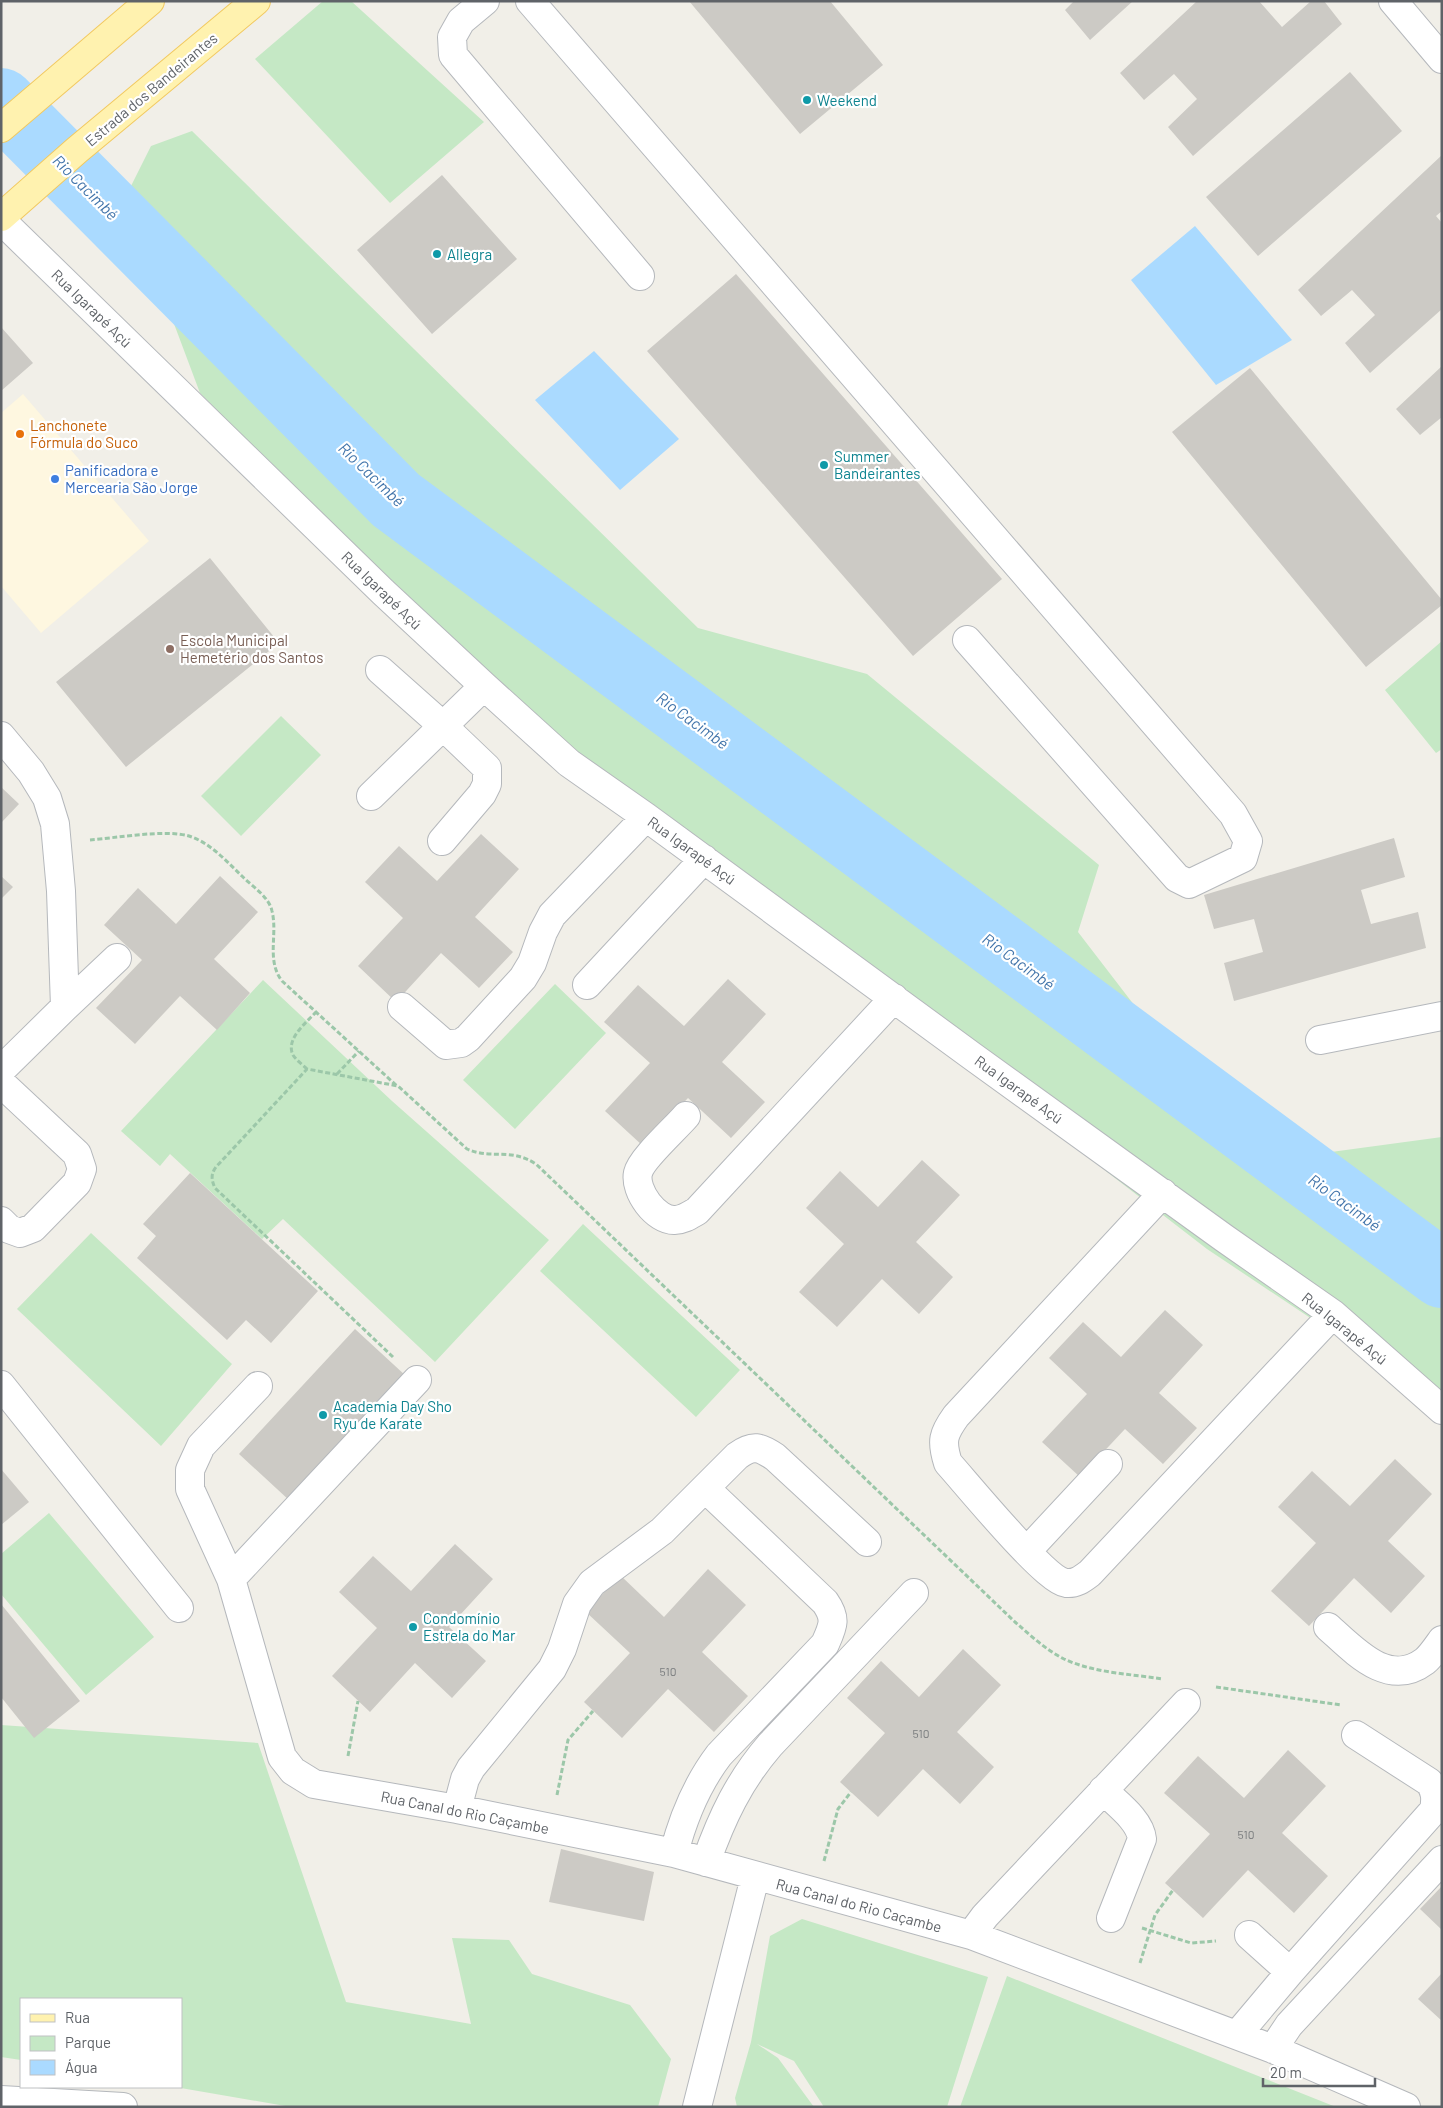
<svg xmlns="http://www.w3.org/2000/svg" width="1443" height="2108" font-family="Barlow,sans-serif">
	<rect width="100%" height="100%" fill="#f1efe8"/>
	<!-- commercial -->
	<path fill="#fef7e0" d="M 23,394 L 149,541 L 41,633 L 1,586 L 1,413 Z"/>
	<!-- green -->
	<path fill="#c5e8c5" d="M 323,1 L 351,1 L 484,122 L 390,203 L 255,59 Z
		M 192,131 L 698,628 L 867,674 L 1099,865 L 1078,932 L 1181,1066 L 1442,1255 L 1442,1406 L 1207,1249 L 532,729 L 200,393 L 126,196 L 151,146 Z
		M 1442,641 L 1442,749 L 1436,753 L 1385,690 Z
		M 281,716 L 321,755 L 241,836 L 201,796 Z
		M 263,980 L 392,1101 L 549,1240 L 435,1362 L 283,1219 L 262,1239 L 170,1154 L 160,1166 L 121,1131 Z
		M 555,984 L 606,1033 L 515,1129 L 463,1080 Z
		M 1442,1137 L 1442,1237 L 1331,1152 Z
		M 583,1224 L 740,1370 L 696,1417 L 540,1271 Z
		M 91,1233 L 232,1364 L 161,1446 L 17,1309 Z
		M 49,1513 L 154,1637 L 86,1695 L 1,1594 L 1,1554 Z
		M 1,1725 L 258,1743 L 346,2002 L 471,2024 L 452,1938 L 509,1940 L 532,1974 L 630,2005 L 671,2059 L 658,2107 L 291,2107 L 175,2087 L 181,2087 L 181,1999 L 21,1999 L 21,2060 L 1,2057 Z
		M 802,1919 L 988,1977 L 947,2107 L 824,2107 L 794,2061 L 757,2044 L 778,2058 L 814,2107 L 737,2107 L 735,2098 L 751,2042 L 770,1936 Z
		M 1007,1976 L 1336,2107 L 960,2107 Z"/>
	<!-- water -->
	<path fill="#aadaff" d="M 1195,226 L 1292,340 L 1216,385 L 1131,280 Z
		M 594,351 L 679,439 L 620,490 L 535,400 Z"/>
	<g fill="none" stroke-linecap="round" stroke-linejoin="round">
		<!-- river -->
		<path stroke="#aadaff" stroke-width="68" d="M 1,102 L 396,500 L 1442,1274"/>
	</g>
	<!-- building -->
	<path fill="#cccac5" d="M 689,1 L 830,1 L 883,65 L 800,134 Z
		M 1074,1 L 1133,1 L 1090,40 L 1065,10 Z
		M 1197,1 L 1259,1 L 1282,27 L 1311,1 L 1324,1 L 1342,24 L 1193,156 L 1168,127 L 1197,99 L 1174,74 L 1144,100 L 1120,73 Z
		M 1350,72 L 1402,131 L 1258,256 L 1206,197 Z
		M 1442,155 L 1442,211 L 1436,216 L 1442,223 L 1442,309 L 1370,373 L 1345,343 L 1375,315 L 1352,290 L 1321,316 L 1298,290 Z
		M 442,175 L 517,259 L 432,334 L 357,250 Z
		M 736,274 L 1002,579 L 913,656 L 647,351 Z
		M 1,327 L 33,363 L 1,391 Z
		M 1442,366 L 1442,417 L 1420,435 L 1396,409 Z
		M 1250,368 L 1442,600 L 1442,605 L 1366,667 L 1172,432 Z
		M 210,558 L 279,643 L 126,767 L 56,682 Z
		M 1,787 L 19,804 L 1,823 Z
		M 481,834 L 519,869 L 475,917 L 513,952 L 479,988 L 441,953 L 396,1002 L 358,966 L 403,918 L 365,882 L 399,846 L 437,881 Z
		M 1394,838 L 1405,877 L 1361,890 L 1371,924 L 1418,912 L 1426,948 L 1234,1001 L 1224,963 L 1263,952 L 1254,919 L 1214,929 L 1204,895 Z
		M 1,876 L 13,887 L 1,899 Z
		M 220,876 L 258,912 L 214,959 L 250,993 L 217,1030 L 180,996 L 135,1044 L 96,1008 L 142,960 L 104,925 L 138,888 L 176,924 Z
		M 728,979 L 766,1014 L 722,1062 L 765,1102 L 731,1138 L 688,1098 L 643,1146 L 605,1111 L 650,1063 L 604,1022 L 638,985 L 684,1026 Z
		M 922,1160 L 960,1195 L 916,1242 L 953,1277 L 919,1314 L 882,1279 L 837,1327 L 799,1292 L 844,1244 L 806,1208 L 840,1171 L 878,1207 Z
		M 190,1173 L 318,1291 L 271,1343 L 246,1320 L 227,1340 L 137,1258 L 156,1236 L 143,1224 Z
		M 1165,1310 L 1203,1345 L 1159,1393 L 1197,1428 L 1163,1464 L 1125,1429 L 1080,1477 L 1042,1442 L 1087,1394 L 1049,1358 L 1083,1322 L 1121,1357 Z
		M 355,1329 L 406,1376 L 290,1501 L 239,1454 Z
		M 1395,1459 L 1432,1494 L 1388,1541 L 1425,1576 L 1391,1613 L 1354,1578 L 1309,1626 L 1271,1591 L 1316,1543 L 1278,1507 L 1312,1471 L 1350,1506 Z
		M 1,1469 L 29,1502 L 1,1525 Z
		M 455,1544 L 493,1579 L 449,1627 L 486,1661 L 452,1698 L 415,1663 L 370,1712 L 332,1676 L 377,1628 L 339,1592 L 373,1556 L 411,1591 Z
		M 708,1569 L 746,1605 L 702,1652 L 748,1696 L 714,1732 L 668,1689 L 622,1738 L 584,1702 L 630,1653 L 586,1612 L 620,1575 L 664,1617 Z
		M 1,1604 L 80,1701 L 34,1738 L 1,1697 Z
		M 963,1649 L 1001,1685 L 957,1732 L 994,1767 L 960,1804 L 923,1769 L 878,1817 L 840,1782 L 885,1733 L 847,1698 L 881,1661 L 919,1697 Z
		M 1288,1750 L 1326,1786 L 1282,1833 L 1328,1876 L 1294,1913 L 1248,1870 L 1203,1918 L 1165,1883 L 1210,1834 L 1164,1793 L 1198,1756 L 1244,1798 Z
		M 561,1849 L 654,1872 L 644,1921 L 549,1902 Z
		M 1442,1886 L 1442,1930 L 1420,1909 Z
		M 1442,1973 L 1442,2021 L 1418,1999 Z"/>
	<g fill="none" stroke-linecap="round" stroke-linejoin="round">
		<!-- minor casing -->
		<g stroke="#b5b8bc" stroke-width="30">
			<path id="minor" d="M 485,1 L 461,21 L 452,37 L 453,55 L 640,276
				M 530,1 L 1233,814 L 1248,841 L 1243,858 L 1189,884 L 1177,878 L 967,640
				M 1393,1 L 1442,59
				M 1,220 L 383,592 L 484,686 L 569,763 L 646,817 L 972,1056 L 1224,1238 L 1333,1314 L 1442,1410
				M 1,736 L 31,772 L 47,798 L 55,824 L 61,891 L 65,1007 L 1,1070
				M 371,796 L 443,726 L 380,670
				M 442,841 L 482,794 L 487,784 L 487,768 L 443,726 L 484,686
				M 587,985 L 704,859
				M 65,1007 L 117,958
				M 402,1007 L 446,1045 L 461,1043 L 468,1038 L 523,978 L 532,963 L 543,932 L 552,915 L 646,817
				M 1320,1040 L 1442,1016
				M 1,1083 L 77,1154 L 82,1169 L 77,1183 L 33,1228 L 20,1233 L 9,1229 L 1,1221
				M 686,1116 C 676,1128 641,1159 638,1173 C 634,1191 656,1221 675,1220 C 683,1220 690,1215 697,1211 L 894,998
				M 1163,1193 L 956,1416 C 943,1434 941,1441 948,1463 C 967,1484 1045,1580 1066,1583 C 1076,1584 1082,1579 1090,1573 L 1333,1314
				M 417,1380 L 231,1579 L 282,1757 L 293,1771 L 314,1784 L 457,1809 L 674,1853 L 971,1935 L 1273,2049 L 1406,2107
				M 1,1385 L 179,1608
				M 1027,1551 L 1108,1464
				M 231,1579 L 190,1489 L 190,1470 L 201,1446 L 258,1386
				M 1328,1627 C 1354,1650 1388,1689 1425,1661 C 1431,1656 1437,1647 1442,1640
				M 1103,1790 C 1117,1804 1140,1820 1142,1839 L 1111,1918
				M 457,1809 L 465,1779 L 471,1768 L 552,1669 L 562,1649 L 577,1604 L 592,1583 L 662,1531 L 737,1456 C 753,1444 760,1447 775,1457 L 867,1542
				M 674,1853 C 683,1818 697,1784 719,1755 L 825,1644 C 833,1626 837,1619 825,1602 L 705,1488
				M 706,1862 C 722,1817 739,1781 770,1745 L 914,1593
				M 971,1935 L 985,1916 L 1186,1703
				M 1249,1935 L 1290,1972
				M 1237,2035 L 1290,1972 L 1434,1810 C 1436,1799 1436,1791 1429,1782 L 1356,1735
				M 1273,2049 L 1289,2025 L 1442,1860
				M 1,2100 L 123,2107
				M 697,2107 L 755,1877"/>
		</g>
		<!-- major casing -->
		<g stroke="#f2c960" stroke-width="30">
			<path id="major" d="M 1,128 L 150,1
				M 1,217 L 77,150 L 256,1"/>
		</g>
		<!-- path -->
		<path stroke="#9cc7a9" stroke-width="3" stroke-dasharray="5 2.5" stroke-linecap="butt" d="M 90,840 C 116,838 165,829 189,836 C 211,843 227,862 243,877 C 253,887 269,897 272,911 C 278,935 266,960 282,981 L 397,1086
			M 307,1069 C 303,1065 296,1060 293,1055 C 285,1039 307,1022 316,1012
			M 337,1074 L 359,1051
			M 393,1357 L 215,1188 C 211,1179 211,1174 216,1167 L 307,1069 L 398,1086 L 467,1149 C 492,1160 509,1147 536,1164 L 1015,1622 C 1030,1635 1046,1650 1064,1659 C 1094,1673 1131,1674 1163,1679
			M 1216,1687 L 1341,1705
			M 348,1756 L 358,1701
			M 557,1795 L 568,1740 L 593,1711
			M 824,1861 L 838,1809 L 851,1792
			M 1142,1928 L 1191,1943 L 1216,1941
			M 1140,1963 L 1155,1915 L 1173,1890"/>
		<!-- minor -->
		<use href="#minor" stroke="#fff" stroke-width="28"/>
		<!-- major -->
		<use href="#major" stroke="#fff2af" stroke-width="28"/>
	</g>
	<!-- markers -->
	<g fill="#0f9aa8" stroke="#fff" stroke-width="2">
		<circle cx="807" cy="100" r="5"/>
		<circle cx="437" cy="254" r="5"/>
		<circle cx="824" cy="465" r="5"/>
		<circle cx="323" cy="1415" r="5"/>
		<circle cx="413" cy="1627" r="5"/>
	</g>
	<circle fill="#e8710a" stroke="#fff" stroke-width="2" cx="20" cy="434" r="5"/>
	<circle fill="#3f7fe0" stroke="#fff" stroke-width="2" cx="55" cy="479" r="5"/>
	<circle fill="#8d6e63" stroke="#fff" stroke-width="2" cx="170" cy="649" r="5"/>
	<g text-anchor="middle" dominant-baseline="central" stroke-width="4.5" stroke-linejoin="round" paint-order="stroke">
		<!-- number labels -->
		<g font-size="12" fill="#7a7d7f">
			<text x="668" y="1671">510</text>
			<text x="921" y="1733">510</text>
			<text x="1246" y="1834">510</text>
		</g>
		<!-- street labels -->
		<g font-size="15" fill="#5f6368" stroke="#fff">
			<text transform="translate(151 89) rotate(-40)">Estrada dos Bandeirantes</text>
			<text transform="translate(92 308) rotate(44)">Rua Igarapé Açú</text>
			<text transform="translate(382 590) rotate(44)">Rua Igarapé Açú</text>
			<text transform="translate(692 850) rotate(36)">Rua Igarapé Açú</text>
			<text transform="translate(1019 1089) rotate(36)">Rua Igarapé Açú</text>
			<text transform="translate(1345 1328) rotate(39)">Rua Igarapé Açú</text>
			<text transform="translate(465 1812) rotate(11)">Rua Canal do Rio Caçambe</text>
			<text transform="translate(859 1905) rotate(15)">Rua Canal do Rio Caçambe</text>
		</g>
		<!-- culture labels -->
		<g font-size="15" fill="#0d838f" stroke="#fff" text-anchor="start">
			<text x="817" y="100">Weekend</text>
			<text x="447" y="254">Allegra</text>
			<text x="834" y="456">Summer<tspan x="834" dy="17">Bandeirantes</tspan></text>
			<text x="333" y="1406">Academia Day Sho<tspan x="333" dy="17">Ryu de Karate</tspan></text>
			<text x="423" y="1618">Condomínio<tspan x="423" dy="17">Estrela do Mar</tspan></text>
		</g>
		<!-- food labels -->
		<g font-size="15" fill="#c56008" stroke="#fff" text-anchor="start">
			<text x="30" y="425">Lanchonete<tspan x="30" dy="17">Fórmula do Suco</tspan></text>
		</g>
		<!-- shop labels -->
		<g font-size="15" fill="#366cbe" stroke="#fff" text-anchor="start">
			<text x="65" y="470">Panificadora e<tspan x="65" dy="17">Mercearia São Jorge</tspan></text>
		</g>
		<!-- education labels -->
		<g font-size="15" fill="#785e54" stroke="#fff" text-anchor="start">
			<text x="180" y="640">Escola Municipal<tspan x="180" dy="17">Hemetério dos Santos</tspan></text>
		</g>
		<!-- water labels -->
		<g font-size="16" font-style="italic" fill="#4174aa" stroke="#fff">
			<text transform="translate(86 187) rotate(45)">Rio Cacimbé</text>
			<text transform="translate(372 474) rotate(44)">Rio Cacimbé</text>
			<text transform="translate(693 720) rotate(36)">Rio Cacimbé</text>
			<text transform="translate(1019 961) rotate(36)">Rio Cacimbé</text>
			<text transform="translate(1345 1202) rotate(36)">Rio Cacimbé</text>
		</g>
	</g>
	<!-- border -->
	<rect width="1443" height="2108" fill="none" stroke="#5f6368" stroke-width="5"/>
	<!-- legend -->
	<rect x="20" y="1998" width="162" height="90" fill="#ffffff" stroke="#bfc1c3"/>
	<rect x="30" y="2014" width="25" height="8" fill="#fff2af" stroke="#bfc1c3"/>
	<text x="65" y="2023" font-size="15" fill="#5f6368">Rua</text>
	<rect x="30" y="2036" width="25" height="15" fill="#c5e8c5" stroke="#bfc1c3"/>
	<text x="65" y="2048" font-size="15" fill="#5f6368">Parque</text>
	<rect x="30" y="2060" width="25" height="15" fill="#aadaff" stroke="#bfc1c3"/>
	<text x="65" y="2073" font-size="15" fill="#5f6368">Água</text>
	<!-- scale -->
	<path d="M1263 2078v8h112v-8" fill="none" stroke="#5f6368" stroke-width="2.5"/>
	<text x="1270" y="2078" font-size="15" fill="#5f6368" stroke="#ffffff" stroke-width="4" paint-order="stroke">20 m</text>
</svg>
